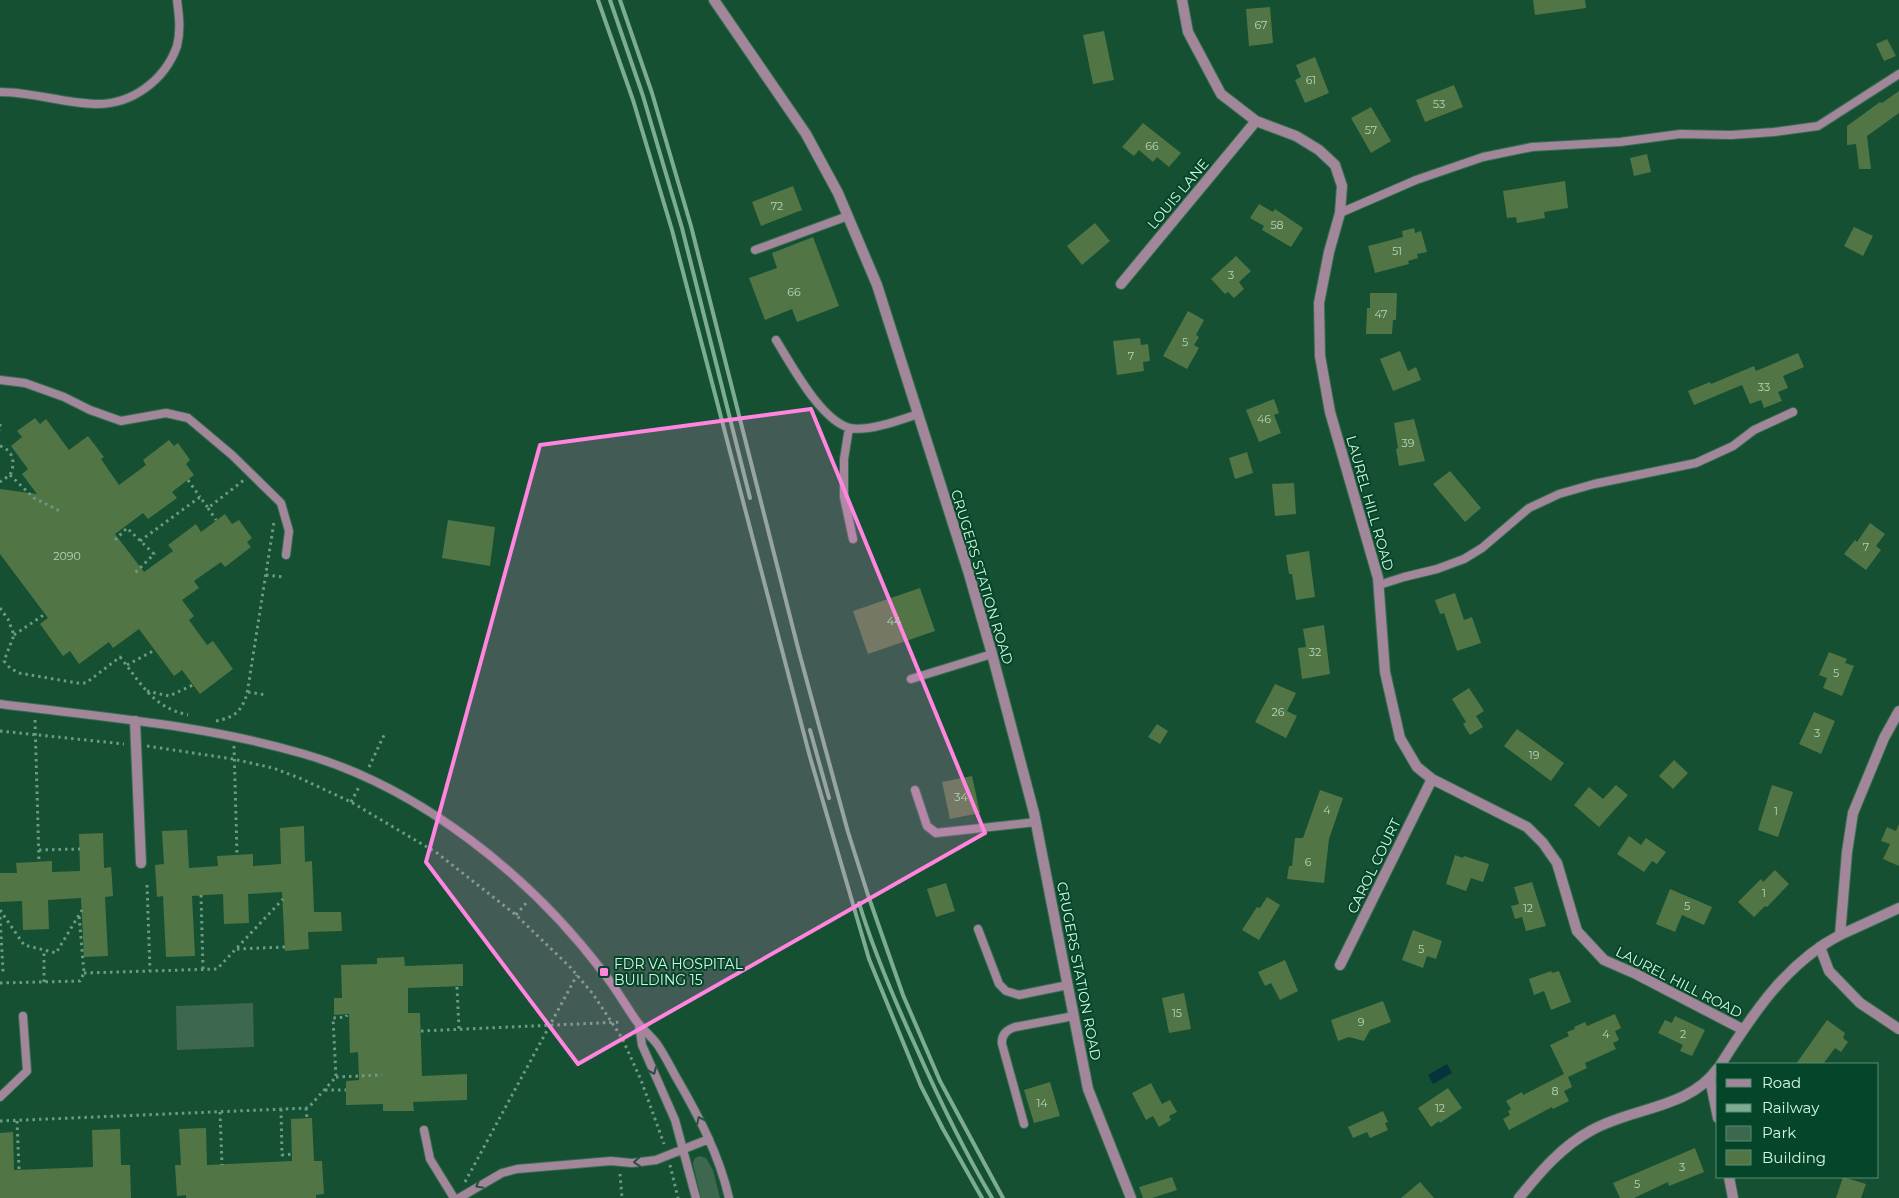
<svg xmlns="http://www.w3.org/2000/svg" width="1899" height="1198" font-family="Montserrat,sans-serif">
	<rect width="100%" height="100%" fill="#155033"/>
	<!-- green -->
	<path fill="#3d674f" d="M 253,1003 L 254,1047 L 177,1050 L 176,1006 Z
		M 699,1156 L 706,1158 L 713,1170 L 720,1198 L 701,1198 L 693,1164 L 694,1159 Z"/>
	<!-- water -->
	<path fill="#06333e" d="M 1447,1064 L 1452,1073 L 1433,1084 L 1428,1075 Z"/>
	<!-- building -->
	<path fill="#527545" d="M 1533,0 L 1585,0 L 1586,8 L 1535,15 Z
		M 1270,7 L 1273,43 L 1249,46 L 1246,9 Z
		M 1104,31 L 1114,80 L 1093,84 L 1083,35 Z
		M 1887,39 L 1896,56 L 1884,61 L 1876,44 Z
		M 1315,57 L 1329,93 L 1305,103 L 1295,80 L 1301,77 L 1296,65 Z
		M 1454,85 L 1463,107 L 1425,122 L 1416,100 Z
		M 1899,91 L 1899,113 L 1867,136 L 1871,169 L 1859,169 L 1856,144 L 1847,145 L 1847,126 L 1880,102 L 1882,103 Z
		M 1371,107 L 1391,141 L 1371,153 L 1351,118 Z
		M 1143,123 L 1181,153 L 1169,167 L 1157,157 L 1153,162 L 1139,150 L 1134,156 L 1122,147 Z
		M 1647,154 L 1651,172 L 1634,176 L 1630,158 Z
		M 1565,181 L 1568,208 L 1544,212 L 1545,218 L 1517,223 L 1516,217 L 1507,218 L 1503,191 Z
		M 793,186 L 802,210 L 761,226 L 752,202 Z
		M 1259,204 L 1273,212 L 1275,209 L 1303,228 L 1291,247 L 1262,230 L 1264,226 L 1250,218 Z
		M 1095,223 L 1110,241 L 1082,265 L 1067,246 Z
		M 1854,227 L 1873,236 L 1863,256 L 1844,246 Z
		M 1414,228 L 1415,233 L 1421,231 L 1427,252 L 1417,254 L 1418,258 L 1408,261 L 1409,264 L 1375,273 L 1368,246 L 1403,237 L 1402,231 Z
		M 813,237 L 839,306 L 797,322 L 792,309 L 765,320 L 749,278 L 777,268 L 772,253 Z
		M 1236,256 L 1251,271 L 1239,282 L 1244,289 L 1234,298 L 1228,292 L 1225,294 L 1211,279 Z
		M 1370,293 L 1397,293 L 1396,320 L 1393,320 L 1392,334 L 1366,334 L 1367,308 L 1370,308 Z
		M 1188,311 L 1204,320 L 1196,335 L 1199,337 L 1194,345 L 1199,348 L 1187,369 L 1163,356 Z
		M 1140,338 L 1141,345 L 1148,344 L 1150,361 L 1143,362 L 1144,371 L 1117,375 L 1113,341 Z
		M 1400,351 L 1408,371 L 1416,367 L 1421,380 L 1393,391 L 1380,359 Z
		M 1798,353 L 1804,367 L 1783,376 L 1788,388 L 1778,392 L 1782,401 L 1764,408 L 1761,400 L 1750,404 L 1742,385 L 1694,405 L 1688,391 L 1710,382 L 1711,384 L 1754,366 L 1756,371 Z
		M 1274,399 L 1279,413 L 1274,415 L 1281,433 L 1259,442 L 1246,410 Z
		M 35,418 L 40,424 L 46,419 L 69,450 L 88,436 L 104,457 L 101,459 L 119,485 L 146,465 L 143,460 L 169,440 L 174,446 L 178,443 L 190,460 L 186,464 L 194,475 L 172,492 L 177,498 L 148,519 L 143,513 L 115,534 L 144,572 L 173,551 L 168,545 L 196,524 L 201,532 L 225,514 L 232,524 L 239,520 L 252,538 L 247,542 L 251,547 L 225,567 L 221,562 L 194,581 L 199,588 L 182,600 L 194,616 L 189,620 L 207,645 L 213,641 L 233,669 L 200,694 L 182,670 L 174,676 L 139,629 L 113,648 L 109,642 L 79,664 L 70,651 L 63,656 L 40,624 L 48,618 L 0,554 L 0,489 L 37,494 L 22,474 L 28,469 L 11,446 L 22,437 L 17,431 Z
		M 1414,419 L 1425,461 L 1399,466 L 1396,449 L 1398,448 L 1394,423 Z
		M 1247,452 L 1253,473 L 1235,479 L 1229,458 Z
		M 1450,471 L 1481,508 L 1465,522 L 1433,484 Z
		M 1294,483 L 1296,514 L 1275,516 L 1272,484 Z
		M 448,520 L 495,527 L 490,566 L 442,558 Z
		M 1870,523 L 1885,534 L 1876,546 L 1881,550 L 1866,570 L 1844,554 L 1855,540 L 1857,542 Z
		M 1309,551 L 1315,597 L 1296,600 L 1292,574 L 1289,574 L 1286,555 Z
		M 920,588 L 935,631 L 868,654 L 853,611 Z
		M 1455,593 L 1464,620 L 1472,617 L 1481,643 L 1457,651 L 1444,613 L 1440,614 L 1435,600 Z
		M 1324,625 L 1330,674 L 1302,679 L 1298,648 L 1306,647 L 1303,629 Z
		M 1829,652 L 1847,659 L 1845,663 L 1854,666 L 1842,696 L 1823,688 L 1827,678 L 1819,675 Z
		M 1275,684 L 1296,693 L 1287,711 L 1297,716 L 1286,738 L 1255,722 Z
		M 1469,688 L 1484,711 L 1476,716 L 1483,727 L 1470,735 L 1463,724 L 1466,722 L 1452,699 Z
		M 1814,712 L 1835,721 L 1821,754 L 1799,744 Z
		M 1157,724 L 1168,731 L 1160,744 L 1148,737 Z
		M 1517,729 L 1564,763 L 1551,781 L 1504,746 Z
		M 1674,760 L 1688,773 L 1673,789 L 1659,776 Z
		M 972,776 L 980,813 L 950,819 L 942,782 Z
		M 1616,785 L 1628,795 L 1599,827 L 1574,805 L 1589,787 L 1603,799 Z
		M 1772,785 L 1793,792 L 1778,837 L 1758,830 Z
		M 1320,790 L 1343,798 L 1329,839 L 1324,883 L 1287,879 L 1289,866 L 1292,866 L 1295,838 L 1303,838 Z
		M 1899,824 L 1899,866 L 1883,859 L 1890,844 L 1881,841 L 1887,827 L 1896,831 Z
		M 304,826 L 305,862 L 312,861 L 314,912 L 341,912 L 342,931 L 308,932 L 309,949 L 285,951 L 282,892 L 248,894 L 249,923 L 224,924 L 223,894 L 192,896 L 195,956 L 166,957 L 163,896 L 157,897 L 155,865 L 164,864 L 162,831 L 187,830 L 189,868 L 218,866 L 217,856 L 253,854 L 253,866 L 281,864 L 280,828 Z
		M 103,833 L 104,868 L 111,867 L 112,879 L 113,896 L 105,897 L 108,956 L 84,957 L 81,898 L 48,900 L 49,929 L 23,930 L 22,901 L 0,902 L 0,873 L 17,873 L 16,863 L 52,861 L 52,872 L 80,871 L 79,834 Z
		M 1629,836 L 1641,845 L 1646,838 L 1666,852 L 1657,864 L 1652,861 L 1644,872 L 1617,854 Z
		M 1455,855 L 1463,858 L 1464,856 L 1489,864 L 1483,882 L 1471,878 L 1466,891 L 1446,884 Z
		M 1775,870 L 1789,884 L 1767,907 L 1765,906 L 1754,917 L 1738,902 L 1761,879 L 1763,882 Z
		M 1532,882 L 1546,926 L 1526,931 L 1522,917 L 1515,919 L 1511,906 L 1519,904 L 1514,887 Z
		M 946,883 L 955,911 L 936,917 L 927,889 Z
		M 1670,889 L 1712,907 L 1704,925 L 1682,915 L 1675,932 L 1656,924 Z
		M 1267,897 L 1280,905 L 1259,940 L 1242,930 L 1257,907 L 1260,908 Z
		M 1413,930 L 1442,941 L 1436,959 L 1427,956 L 1423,968 L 1402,960 Z
		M 404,957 L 405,966 L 463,964 L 463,986 L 408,988 L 408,1013 L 420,1013 L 422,1076 L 467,1074 L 467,1100 L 413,1102 L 414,1111 L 383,1111 L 383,1104 L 346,1105 L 346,1081 L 359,1080 L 358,1052 L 350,1053 L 349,1014 L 334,1015 L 334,998 L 342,998 L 341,965 L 377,964 L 377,958 Z
		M 1285,960 L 1298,991 L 1280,1000 L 1271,983 L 1265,986 L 1258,972 Z
		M 1551,971 L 1552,973 L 1559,971 L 1571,1002 L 1551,1010 L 1544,991 L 1534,995 L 1529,979 Z
		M 1184,993 L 1191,1029 L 1169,1033 L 1162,998 Z
		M 1383,1001 L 1391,1022 L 1370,1030 L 1364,1041 L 1349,1037 L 1338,1041 L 1331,1020 Z
		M 1615,1014 L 1621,1028 L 1615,1031 L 1619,1040 L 1613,1043 L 1616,1049 L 1585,1063 L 1587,1068 L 1568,1077 L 1572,1087 L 1564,1091 L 1569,1101 L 1553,1109 L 1552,1107 L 1509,1130 L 1503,1119 L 1510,1115 L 1508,1111 L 1511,1109 L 1506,1101 L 1522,1092 L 1523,1095 L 1564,1074 L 1550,1045 L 1569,1036 L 1567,1032 L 1575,1029 L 1574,1027 L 1585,1022 L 1587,1026 Z
		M 1675,1016 L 1705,1030 L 1692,1056 L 1680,1051 L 1683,1045 L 1658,1033 L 1665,1020 L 1672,1023 Z
		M 1827,1020 L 1845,1033 L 1843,1038 L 1848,1042 L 1841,1052 L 1835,1048 L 1823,1064 L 1796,1064 Z
		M 1050,1082 L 1060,1116 L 1034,1123 L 1024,1090 Z
		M 1151,1083 L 1162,1104 L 1170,1100 L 1177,1112 L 1169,1116 L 1171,1120 L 1159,1127 L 1153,1116 L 1146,1120 L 1132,1093 Z
		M 1448,1088 L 1462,1108 L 1440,1123 L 1439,1121 L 1431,1127 L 1418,1108 Z
		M 1383,1111 L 1388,1122 L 1385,1123 L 1388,1130 L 1370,1138 L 1367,1132 L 1353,1138 L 1348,1127 Z
		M 312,1118 L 314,1161 L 322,1161 L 324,1194 L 316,1195 L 316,1198 L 186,1198 L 186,1195 L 177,1196 L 175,1165 L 181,1165 L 179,1129 L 206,1128 L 207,1165 L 292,1161 L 291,1119 Z
		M 120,1129 L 121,1165 L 130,1165 L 131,1198 L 0,1198 L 0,1133 L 13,1132 L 14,1170 L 93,1167 L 92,1130 Z
		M 1695,1148 L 1704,1172 L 1669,1186 L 1668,1182 L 1634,1198 L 1620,1198 L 1613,1183 Z
		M 1172,1177 L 1177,1190 L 1152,1198 L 1143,1198 L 1139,1187 Z
		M 1843,1177 L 1866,1184 L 1861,1198 L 1836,1198 Z
		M 1420,1182 L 1434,1198 L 1401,1198 Z"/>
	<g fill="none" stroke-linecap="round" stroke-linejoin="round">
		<!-- service casing -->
		<g stroke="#376e52" stroke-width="10">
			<path id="service" d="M 0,92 C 32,92 63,103 95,104 C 132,105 165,80 177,46 C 181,31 179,15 177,0
				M 1340,213 L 1416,180 L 1483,157 L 1532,147 L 1620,142 L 1680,134 L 1731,135 L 1774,132 L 1818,126 L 1899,74
				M 755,250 L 848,216
				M 776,340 C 791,364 821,421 850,428 C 868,432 900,420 918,414
				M 0,380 L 25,383 L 64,397 L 90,410 L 121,421 L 166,413 L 188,418 L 232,455 L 281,503 L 289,531 L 286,555
				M 849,428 L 844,459 L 844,497 L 853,539
				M 1379,585 L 1404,577 L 1437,569 L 1464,559 L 1482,548 L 1529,508 L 1559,494 L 1594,484 L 1696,463 L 1733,446 L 1754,430 L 1793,412
				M 911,679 L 992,654
				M 0,704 C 102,717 206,725 304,754 C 421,788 530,876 603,972 C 615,987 624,1003 635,1019 C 641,1028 650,1035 657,1044 C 664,1054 670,1066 676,1077 C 698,1115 719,1154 729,1198
				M 915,790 L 927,826 L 936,833 L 1036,822
				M 978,929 L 999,984 L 1006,991 L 1019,995 L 1068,985
				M 639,1025 L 642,1045 L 675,1120 L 696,1198
				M 0,1097 L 27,1071 L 23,1016
				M 1024,1124 L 1002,1044 C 1001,1035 1006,1030 1015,1027 L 1074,1016
				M 424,1130 L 430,1159 L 454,1198
				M 459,1198 L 502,1173 L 517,1169 L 611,1161 L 632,1163 L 656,1160 L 709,1139"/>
		</g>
		<!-- minor casing -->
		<g stroke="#376e52" stroke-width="12">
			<path id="minor" d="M 1182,0 L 1188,32 L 1221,94 L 1256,121 L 1296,136 L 1319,150 L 1335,165 L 1342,186 L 1340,213 L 1329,252 L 1319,303 L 1320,356 L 1330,412 L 1378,578 L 1385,672 L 1400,738 L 1417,767 L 1432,779 L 1527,827 L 1543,843 L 1557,863 L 1577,931 L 1604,960 L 1636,974 L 1742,1029
				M 1121,284 L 1256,121
				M 135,721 L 141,863
				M 1840,935 L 1899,908
				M 1820,947 L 1829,971 L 1860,1003 L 1899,1029
				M 1340,965 L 1432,779
				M 1710,1079 L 1718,1118
				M 1729,1177 L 1733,1198"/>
		</g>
		<!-- tertiary casing -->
		<g stroke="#376e52" stroke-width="12">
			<path id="tertiary" d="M 714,0 L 806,134 L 838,193 L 877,285 L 969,574 L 992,654 L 1034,813 L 1088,1089 L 1131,1198
				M 1721,1064 C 1752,1015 1786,963 1840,935 L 1847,852 L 1853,813 L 1884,738 L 1899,711
				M 1519,1198 C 1540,1172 1562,1146 1592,1130 C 1633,1107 1689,1109 1718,1068"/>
		</g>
		<!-- path -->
		<path stroke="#6b9c82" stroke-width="3" stroke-dasharray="2.5 4" stroke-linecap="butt" d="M 0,424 L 0,431
			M 0,446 C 13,450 16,463 10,475 L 0,482
			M 10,475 L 34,498 L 60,511
			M 188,480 L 200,497
			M 208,508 L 216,520
			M 115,540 L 127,528 L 154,554 L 135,573
			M 140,541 L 200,497 L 208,508 L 244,480
			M 266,575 L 283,577
			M 0,608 L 8,619 L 14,635 L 4,661 L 10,668 L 19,673 L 77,683 L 86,683 L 120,657 C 141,683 152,707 188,715
			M 14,635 L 45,614
			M 127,665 L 155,650
			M 147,691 L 169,696 L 193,685
			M 248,692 L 266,695
			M 35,720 L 39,862
			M 216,721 C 235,717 241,712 247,694 L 274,522
			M 0,731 L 124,744
			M 147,746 L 233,759 L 273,768 L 302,779 L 351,802 L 437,853 L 516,915 L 570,967 L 593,994 L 622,1038 L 641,1080 L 664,1144
			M 234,746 L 237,855
			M 369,767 L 385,733
			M 351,802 L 359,787
			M 39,850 L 80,849
			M 147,885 L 150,971
			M 201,895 L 203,969
			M 0,910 L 24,945 L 56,953 L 82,910
			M 516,915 L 527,902
			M 0,917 L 3,970 L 0,974
			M 237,949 L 285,947
			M 84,973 L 217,969 L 283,899
			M 44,982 L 44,950
			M 0,983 L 80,981 L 84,973 L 79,915
			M 457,987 L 459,1029
			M 421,1031 L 622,1022
			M 336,1077 L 382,1075
			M 325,1090 L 346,1090
			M 306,1108 L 307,1119
			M 281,1109 L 282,1155 L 292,1154
			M 220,1112 L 222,1165
			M 0,1121 L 308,1108 L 336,1077 L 333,1018 L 346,1017 L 347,1015
			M 17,1121 L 19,1169
			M 670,1165 L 678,1198
			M 620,1174 L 622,1198
			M 465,1182 L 577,975"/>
		<!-- service -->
		<use href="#service" stroke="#a28699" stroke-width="8"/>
		<!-- minor -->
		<use href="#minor" stroke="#a28699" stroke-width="10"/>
		<!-- tertiary -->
		<use href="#tertiary" stroke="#a28699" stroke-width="10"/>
		<!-- rail -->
		<path stroke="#7dac93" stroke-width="4" d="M 598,0 L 633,100 L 672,230 L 810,757 L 869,959 L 921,1086 L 943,1129 L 982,1198
			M 610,0 L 643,96 L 682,228 L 750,498
			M 620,0 L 652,93 L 691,226 L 799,652 L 848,832 L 868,895 L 903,995 L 940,1081 L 1003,1198
			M 810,730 L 829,798
			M 859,903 C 874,952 894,999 915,1045 C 938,1097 963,1149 992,1198"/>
	</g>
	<!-- one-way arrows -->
	<defs><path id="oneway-chevron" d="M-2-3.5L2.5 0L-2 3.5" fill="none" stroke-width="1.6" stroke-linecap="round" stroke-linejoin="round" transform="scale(1.25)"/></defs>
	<g stroke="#24523f">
		<use href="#oneway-chevron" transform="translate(653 1071) rotate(66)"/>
		<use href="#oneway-chevron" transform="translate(700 1120) rotate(-116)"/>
		<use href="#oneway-chevron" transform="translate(637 1162) rotate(175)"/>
		<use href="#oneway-chevron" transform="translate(479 1185) rotate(151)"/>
	</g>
	<!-- marked area -->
	<path fill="#ff85df" fill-opacity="0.2" stroke="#ff85df" stroke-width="4" stroke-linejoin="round" d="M 811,409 L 985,833 L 578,1064 L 426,862 L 540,445 Z"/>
	<!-- markers -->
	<rect fill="#ff85df" stroke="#054529" stroke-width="2" x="599" y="967" width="10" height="10" rx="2.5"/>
	<g text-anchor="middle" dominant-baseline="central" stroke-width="4" stroke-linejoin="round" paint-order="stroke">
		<!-- number labels -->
		<g font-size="11" fill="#b3d7ba">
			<text x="1261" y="25">67</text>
			<text x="1311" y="80">61</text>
			<text x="1439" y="104">53</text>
			<text x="1371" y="130">57</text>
			<text x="1152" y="146">66</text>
			<text x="777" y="206">72</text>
			<text x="1277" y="225">58</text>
			<text x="1397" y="251">51</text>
			<text x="1231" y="275">3</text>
			<text x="794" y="292">66</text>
			<text x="1381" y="314">47</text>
			<text x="1185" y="342">5</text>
			<text x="1131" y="356">7</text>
			<text x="1764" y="387">33</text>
			<text x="1264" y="419">46</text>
			<text x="1408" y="443">39</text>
			<text x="1866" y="547">7</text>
			<text x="67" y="556">2090</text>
			<text x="894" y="621">44</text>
			<text x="1315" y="652">32</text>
			<text x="1836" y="673">5</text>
			<text x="1278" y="712">26</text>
			<text x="1817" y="733">3</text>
			<text x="1534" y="755">19</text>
			<text x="961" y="797">34</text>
			<text x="1327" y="810">4</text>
			<text x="1776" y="811">1</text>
			<text x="1308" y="862">6</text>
			<text x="1764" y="893">1</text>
			<text x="1687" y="906">5</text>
			<text x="1528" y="908">12</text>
			<text x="1421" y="949">5</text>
			<text x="1177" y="1013">15</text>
			<text x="1361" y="1022">9</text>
			<text x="1606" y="1034">4</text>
			<text x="1683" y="1034">2</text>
			<text x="1555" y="1091">8</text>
			<text x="1042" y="1103">14</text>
			<text x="1440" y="1108">12</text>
			<text x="1682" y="1167">3</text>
			<text x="1637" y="1184">5</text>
		</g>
		<!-- street labels -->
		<g font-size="14" fill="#d3f8e1" stroke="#054529">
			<text transform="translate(1178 194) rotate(-50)">LOUIS LANE</text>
			<text transform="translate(1370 503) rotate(74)">LAUREL HILL ROAD</text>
			<text transform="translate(982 577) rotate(73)">CRUGERS STATION ROAD</text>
			<text transform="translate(1374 866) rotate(-64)">CAROL COURT</text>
			<text transform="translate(1079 971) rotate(79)">CRUGERS STATION ROAD</text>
			<text transform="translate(1679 982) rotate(27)">LAUREL HILL ROAD</text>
		</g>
		<!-- poi labels -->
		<g font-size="14" fill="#d3f8e1" stroke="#054529" text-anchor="start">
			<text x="614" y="964">FDR VA HOSPITAL<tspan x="614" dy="16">BUILDING 15</tspan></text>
		</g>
	</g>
	<!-- legend -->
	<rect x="1716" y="1063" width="162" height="115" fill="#054529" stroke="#578d73"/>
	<rect x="1726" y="1079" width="25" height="8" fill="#a28699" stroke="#578d73"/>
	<text x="1762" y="1088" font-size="15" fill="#d3f8e1">Road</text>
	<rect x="1726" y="1104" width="25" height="8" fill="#7dac93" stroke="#578d73"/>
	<text x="1762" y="1113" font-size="15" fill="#d3f8e1">Railway</text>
	<rect x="1726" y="1126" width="25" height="15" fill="#3d674f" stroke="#578d73"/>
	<text x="1762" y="1138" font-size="15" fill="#d3f8e1">Park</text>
	<rect x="1726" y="1150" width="25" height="15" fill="#527545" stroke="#578d73"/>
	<text x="1762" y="1163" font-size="15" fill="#d3f8e1">Building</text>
</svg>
